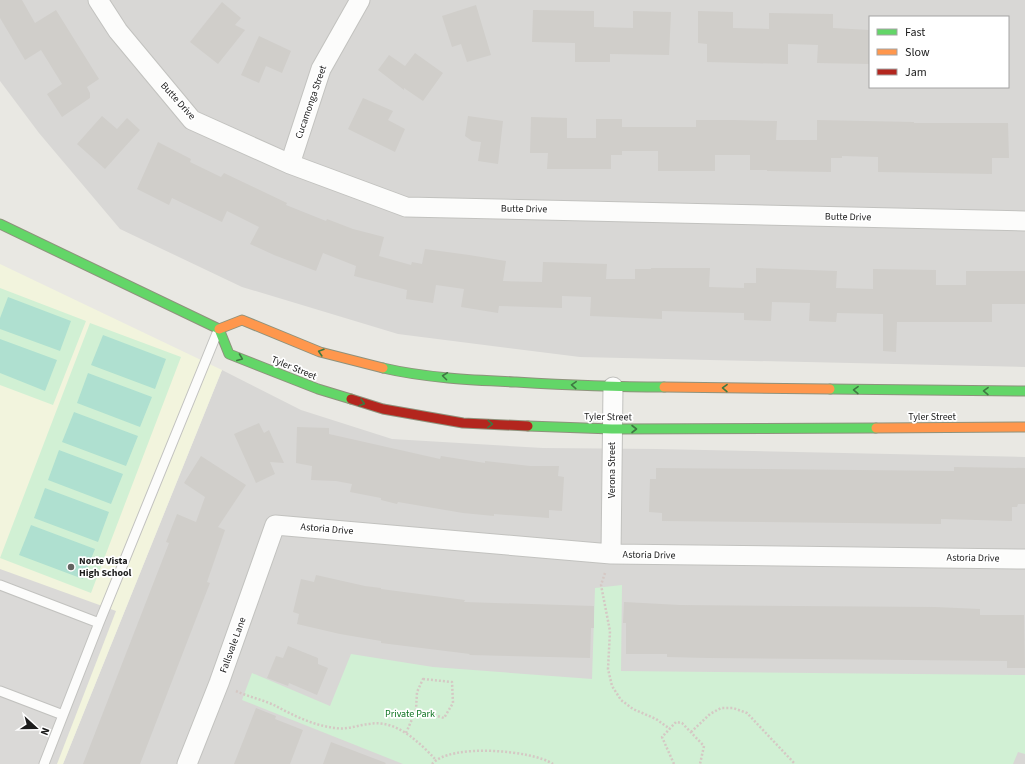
<svg xmlns="http://www.w3.org/2000/svg" width="1025" height="764" font-family="'Source Sans 3',sans-serif">
	<rect width="100%" height="100%" fill="#e9e8e3"/>
	<!-- residential -->
	<path fill="#d8d7d5" fill-rule="evenodd" d="M 0,0 L 1025,0 L 1025,367 L 580,357 L 398,334 L 242,287 L 120,229 L 39,133 L 0,81 ZM 870,17 L 1008,17 L 1008,87 L 870,87 Z
		M 222,370 L 301,410 L 392,439 L 543,448 L 657,449 L 1025,457 L 1025,764 L 63,764 Z"/>
	<!-- education -->
	<path fill="#f2f4dd" d="M 0,264 L 222,370 L 63,764 L 0,764 Z"/>
	<!-- park -->
	<path fill="#d1f0d4" d="M 0,288 L 86,321 L 53,405 L 0,385 Z
		M 90,323 L 181,357 L 91,593 L 0,558 Z
		M 622,585 L 621,671 L 1025,675 L 1025,754 L 1018,752 L 1013,764 L 403,764 L 242,700 L 252,673 L 330,706 L 351,654 L 433,667 L 592,679 L 595,588 Z"/>
	<!-- pitch -->
	<path fill="#afe0d0" d="M 8,297 L 71,321 L 60,351 L 0,329 L 0,318 Z
		M 103,335 L 166,359 L 155,389 L 91,365 Z
		M 0,339 L 57,360 L 45,391 L 0,373 Z
		M 88,373 L 152,397 L 140,427 L 77,403 Z
		M 74,412 L 138,436 L 126,466 L 62,442 Z
		M 59,450 L 123,474 L 111,504 L 48,480 Z
		M 45,488 L 109,512 L 98,542 L 34,518 Z
		M 31,525 L 95,549 L 83,579 L 19,555 Z"/>
	<!-- parking -->
	<path fill="#dad9d7" d="M 0,569 L 116,611 L 57,764 L 0,764 Z"/>
	<!-- building -->
	<path fill="#d0ceca" d="M 0,0 L 22,0 L 35,23 L 56,10 L 99,79 L 87,87 L 90,93 L 90,98 L 62,117 L 47,94 L 62,84 L 41,50 L 25,60 L 0,18 Z
		M 222,2 L 241,18 L 235,25 L 245,30 L 218,64 L 190,42 Z
		M 476,5 L 491,55 L 467,62 L 461,44 L 452,47 L 442,16 Z
		M 533,10 L 594,11 L 594,27 L 633,28 L 633,11 L 671,12 L 669,55 L 610,54 L 610,62 L 575,62 L 575,43 L 532,42 Z
		M 698,11 L 733,12 L 733,28 L 769,29 L 769,13 L 833,14 L 833,28 L 870,30 L 870,64 L 817,63 L 818,45 L 788,44 L 788,64 L 707,62 L 707,44 L 698,43 Z
		M 259,36 L 291,51 L 282,73 L 266,66 L 259,83 L 241,75 Z
		M 415,53 L 443,73 L 423,101 L 404,88 L 404,90 L 378,70 L 389,55 L 405,66 Z
		M 363,98 L 393,111 L 388,120 L 405,129 L 395,152 L 348,129 Z
		M 102,116 L 117,129 L 127,118 L 140,130 L 105,169 L 77,144 Z
		M 468,116 L 503,121 L 498,164 L 478,161 L 481,142 L 472,141 L 465,136 Z
		M 531,117 L 567,118 L 567,138 L 596,138 L 596,119 L 622,119 L 622,127 L 696,127 L 696,120 L 732,120 L 777,121 L 776,140 L 817,140 L 817,120 L 914,122 L 914,123 L 1008,123 L 1009,158 L 992,158 L 992,174 L 878,172 L 878,157 L 842,156 L 842,158 L 831,158 L 831,172 L 767,171 L 767,170 L 750,170 L 750,155 L 715,155 L 715,171 L 658,171 L 658,151 L 622,151 L 622,155 L 611,155 L 611,169 L 547,169 L 548,153 L 530,153 Z
		M 158,142 L 191,159 L 190,162 L 221,177 L 224,173 L 287,203 L 286,205 L 326,221 L 327,219 L 353,229 L 384,237 L 379,256 L 411,265 L 412,262 L 422,264 L 425,249 L 469,255 L 506,261 L 503,281 L 542,282 L 543,262 L 607,264 L 606,279 L 635,279 L 635,269 L 651,269 L 651,268 L 710,268 L 709,287 L 744,288 L 744,283 L 756,283 L 756,268 L 837,271 L 836,288 L 873,289 L 873,269 L 936,270 L 936,285 L 966,285 L 966,271 L 1025,271 L 1025,304 L 992,304 L 992,322 L 897,322 L 896,352 L 883,351 L 883,314 L 837,313 L 836,322 L 809,321 L 810,303 L 772,302 L 771,321 L 744,320 L 744,313 L 662,311 L 662,319 L 590,316 L 591,297 L 562,296 L 562,308 L 499,306 L 498,313 L 461,307 L 464,289 L 436,285 L 433,303 L 406,299 L 407,290 L 354,276 L 356,266 L 323,253 L 316,271 L 274,255 L 250,244 L 259,227 L 227,211 L 222,222 L 172,198 L 169,205 L 137,189 Z
		M 259,423 L 264,433 L 269,430 L 284,463 L 270,462 L 275,474 L 256,483 L 234,434 Z
		M 297,427 L 329,428 L 329,434 L 440,459 L 441,456 L 485,463 L 485,461 L 530,466 L 559,466 L 558,476 L 564,477 L 562,511 L 549,510 L 549,518 L 494,514 L 494,516 L 463,513 L 398,502 L 397,504 L 381,500 L 381,498 L 350,492 L 352,484 L 336,481 L 311,480 L 312,466 L 296,463 Z
		M 201,456 L 246,485 L 218,527 L 225,530 L 207,582 L 210,583 L 201,606 L 140,764 L 83,764 L 169,543 L 166,542 L 177,514 L 196,522 L 205,497 L 184,483 Z
		M 954,467 L 1025,468 L 1025,504 L 1018,504 L 1017,507 L 1012,507 L 1012,521 L 941,519 L 941,524 L 662,521 L 662,513 L 649,512 L 650,479 L 656,479 L 656,468 L 954,471 Z
		M 316,575 L 365,586 L 381,588 L 381,589 L 465,600 L 464,602 L 594,606 L 594,628 L 591,628 L 590,658 L 469,655 L 470,654 L 381,643 L 381,641 L 340,634 L 297,624 L 299,614 L 293,612 L 301,579 L 314,582 Z
		M 624,602 L 680,605 L 935,607 L 980,609 L 980,615 L 1024,615 L 1025,668 L 1007,668 L 1007,661 L 708,658 L 667,657 L 667,654 L 626,654 L 626,623 L 623,623 Z
		M 288,646 L 318,658 L 318,664 L 328,668 L 317,695 L 289,683 L 288,686 L 267,678 L 276,656 L 283,658 Z
		M 256,708 L 276,716 L 275,719 L 303,730 L 290,764 L 234,764 Z
		M 331,742 L 386,763 L 385,764 L 323,764 Z"/>
	<g fill="none" stroke-linecap="round" stroke-linejoin="round">
		<!-- lane casing -->
		<g stroke="#c2c2bf" stroke-width="11">
			<path id="lane" d="M 0,585 L 99,623
				M 0,691 L 63,715
				M 44,764 L 99,623 L 217,333"/>
		</g>
		<!-- street casing -->
		<g stroke="#c2c2bf" stroke-width="21">
			<path id="street" d="M 98,0 L 118,31 L 192,120 L 290,164 L 406,207 L 1025,221
				M 290,164 L 321,69 L 360,0
				M 611,554 L 613,387
				M 187,764 L 219,683 L 275,525 L 611,554 L 1025,559"/>
		</g>
		<!-- fast casing -->
		<g stroke="#8e927c" stroke-width="11">
			<path id="fast" d="M 0,224 L 219,329 L 229,354 L 318,389 L 351,399
				M 383,368 C 426,378 472,380 516,382 C 565,385 614,387 664,387
				M 830,389 L 1025,391
				M 528,426 L 612,429 L 876,428"/>
		</g>
		<!-- slow casing -->
		<g stroke="#8e927c" stroke-width="11">
			<path id="slow" d="M 219,329 L 242,320 L 320,352 L 383,368
				M 664,387 L 830,389
				M 876,428 L 1025,427"/>
		</g>
		<!-- jam casing -->
		<g stroke="#8e927c" stroke-width="11">
			<path id="jam" d="M 351,399 L 383,409 L 463,423 L 528,426"/>
		</g>
		<!-- path -->
		<path stroke="#d5c8c4" stroke-width="2.5" stroke-dasharray="2 2" stroke-linecap="butt" d="M 605,573 L 601,585 L 610,631 L 608,669 L 612,686 L 621,700 L 633,709 L 656,719 L 670,729
			M 423,679 L 452,682 L 453,703 L 444,718 L 416,710 L 417,692 Z
			M 236,691 C 249,697 264,700 276,706 C 294,716 315,726 336,728 C 347,730 358,725 369,724 C 396,719 419,742 436,760
			M 691,732 L 710,714 L 721,708 L 733,708 L 747,713 L 795,764
			M 406,733 L 416,710
			M 432,764 C 450,743 532,750 553,764
			M 674,764 L 662,737 L 676,722 L 682,723 L 704,746 L 700,764"/>
		<!-- lane -->
		<use href="#lane" stroke="#fcfcfb" stroke-width="9"/>
		<!-- street -->
		<use href="#street" stroke="#fcfcfb" stroke-width="19"/>
		<!-- fast -->
		<use href="#fast" stroke="#63d668" stroke-width="9"/>
		<!-- slow -->
		<use href="#slow" stroke="#ff974d" stroke-width="9"/>
		<!-- jam -->
		<use href="#jam" stroke="#b3261e" stroke-width="9"/>
	</g>
	<!-- one-way arrows -->
	<defs><path id="oneway-chevron" d="M-2-3.5L2.5 0L-2 3.5" fill="none" stroke-width="1.6" stroke-linecap="round" stroke-linejoin="round"/></defs>
	<g stroke="#3f7842">
		<use href="#oneway-chevron" transform="translate(321 352) rotate(-163)"/>
		<use href="#oneway-chevron" transform="translate(240 358) rotate(22)"/>
		<use href="#oneway-chevron" transform="translate(445 376) rotate(-173)"/>
		<use href="#oneway-chevron" transform="translate(574 385) rotate(-177)"/>
		<use href="#oneway-chevron" transform="translate(725 388) rotate(-179)"/>
		<use href="#oneway-chevron" transform="translate(856 390) rotate(-179)"/>
		<use href="#oneway-chevron" transform="translate(986 391) rotate(-179)"/>
		<use href="#oneway-chevron" transform="translate(362 403) rotate(17)"/>
		<use href="#oneway-chevron" transform="translate(490 424) rotate(2)"/>
		<use href="#oneway-chevron" transform="translate(634 429)"/>
	</g>
	<!-- markers -->
	<circle fill="#636361" stroke="#fff" stroke-width="1.5" cx="71" cy="567" r="4"/>
	<g text-anchor="middle" dominant-baseline="central" stroke-width="3.5" stroke-linejoin="round" paint-order="stroke">
		<!-- street labels -->
		<g font-size="10" fill="#1b1b1b" stroke="#fff">
			<text transform="translate(178 101) rotate(48)">Butte Drive</text>
			<text transform="translate(311 102) rotate(-71)">Cucamonga Street</text>
			<text transform="translate(524 209) rotate(1)">Butte Drive</text>
			<text transform="translate(848 217) rotate(1)">Butte Drive</text>
			<text transform="translate(294 368) rotate(22)">Tyler Street</text>
			<text transform="translate(608 417) rotate(1)">Tyler Street</text>
			<text x="932" y="417">Tyler Street</text>
			<text transform="translate(612 470) rotate(-90)">Verona Street</text>
			<text transform="translate(327 529) rotate(5)">Astoria Drive</text>
			<text transform="translate(649 555) rotate(1)">Astoria Drive</text>
			<text transform="translate(973 558) rotate(1)">Astoria Drive</text>
			<text transform="translate(233 645) rotate(-70)">Fallsvale Lane</text>
		</g>
		<!-- poi labels -->
		<g font-size="10" font-weight="bold" fill="#1b1b1b" stroke="#fff" text-anchor="start">
			<text x="79" y="561">Norte Vista<tspan x="79" dy="12">High School</tspan></text>
		</g>
		<!-- park labels -->
		<g font-size="10" fill="#0e7321" stroke="#fff">
			<text x="410" y="714">Private Park</text>
		</g>
	</g>
	<!-- legend -->
	<rect x="869" y="16" width="140" height="72" fill="#ffffff" stroke="#a4a4a4"/>
	<rect x="877" y="29" width="20" height="6" fill="#63d668" stroke="#a4a4a4"/>
	<text x="905" y="36" font-size="12" fill="#1b1b1b">Fast</text>
	<rect x="877" y="49" width="20" height="6" fill="#ff974d" stroke="#a4a4a4"/>
	<text x="905" y="56" font-size="12" fill="#1b1b1b">Slow</text>
	<rect x="877" y="69" width="20" height="6" fill="#b3261e" stroke="#a4a4a4"/>
	<text x="905" y="76" font-size="12" fill="#1b1b1b">Jam</text>
	<!-- north arrow -->
	<g transform="translate(36 728) rotate(111)" stroke="#ffffff" stroke-width="3" paint-order="stroke">
	<path d="M0-3L7 15L0 10L-7 15Z" fill="#1b1b1b"/>
	<text y="-6" font-size="11" font-weight="bold" text-anchor="middle" fill="#1b1b1b">N</text>
	</g>
</svg>
